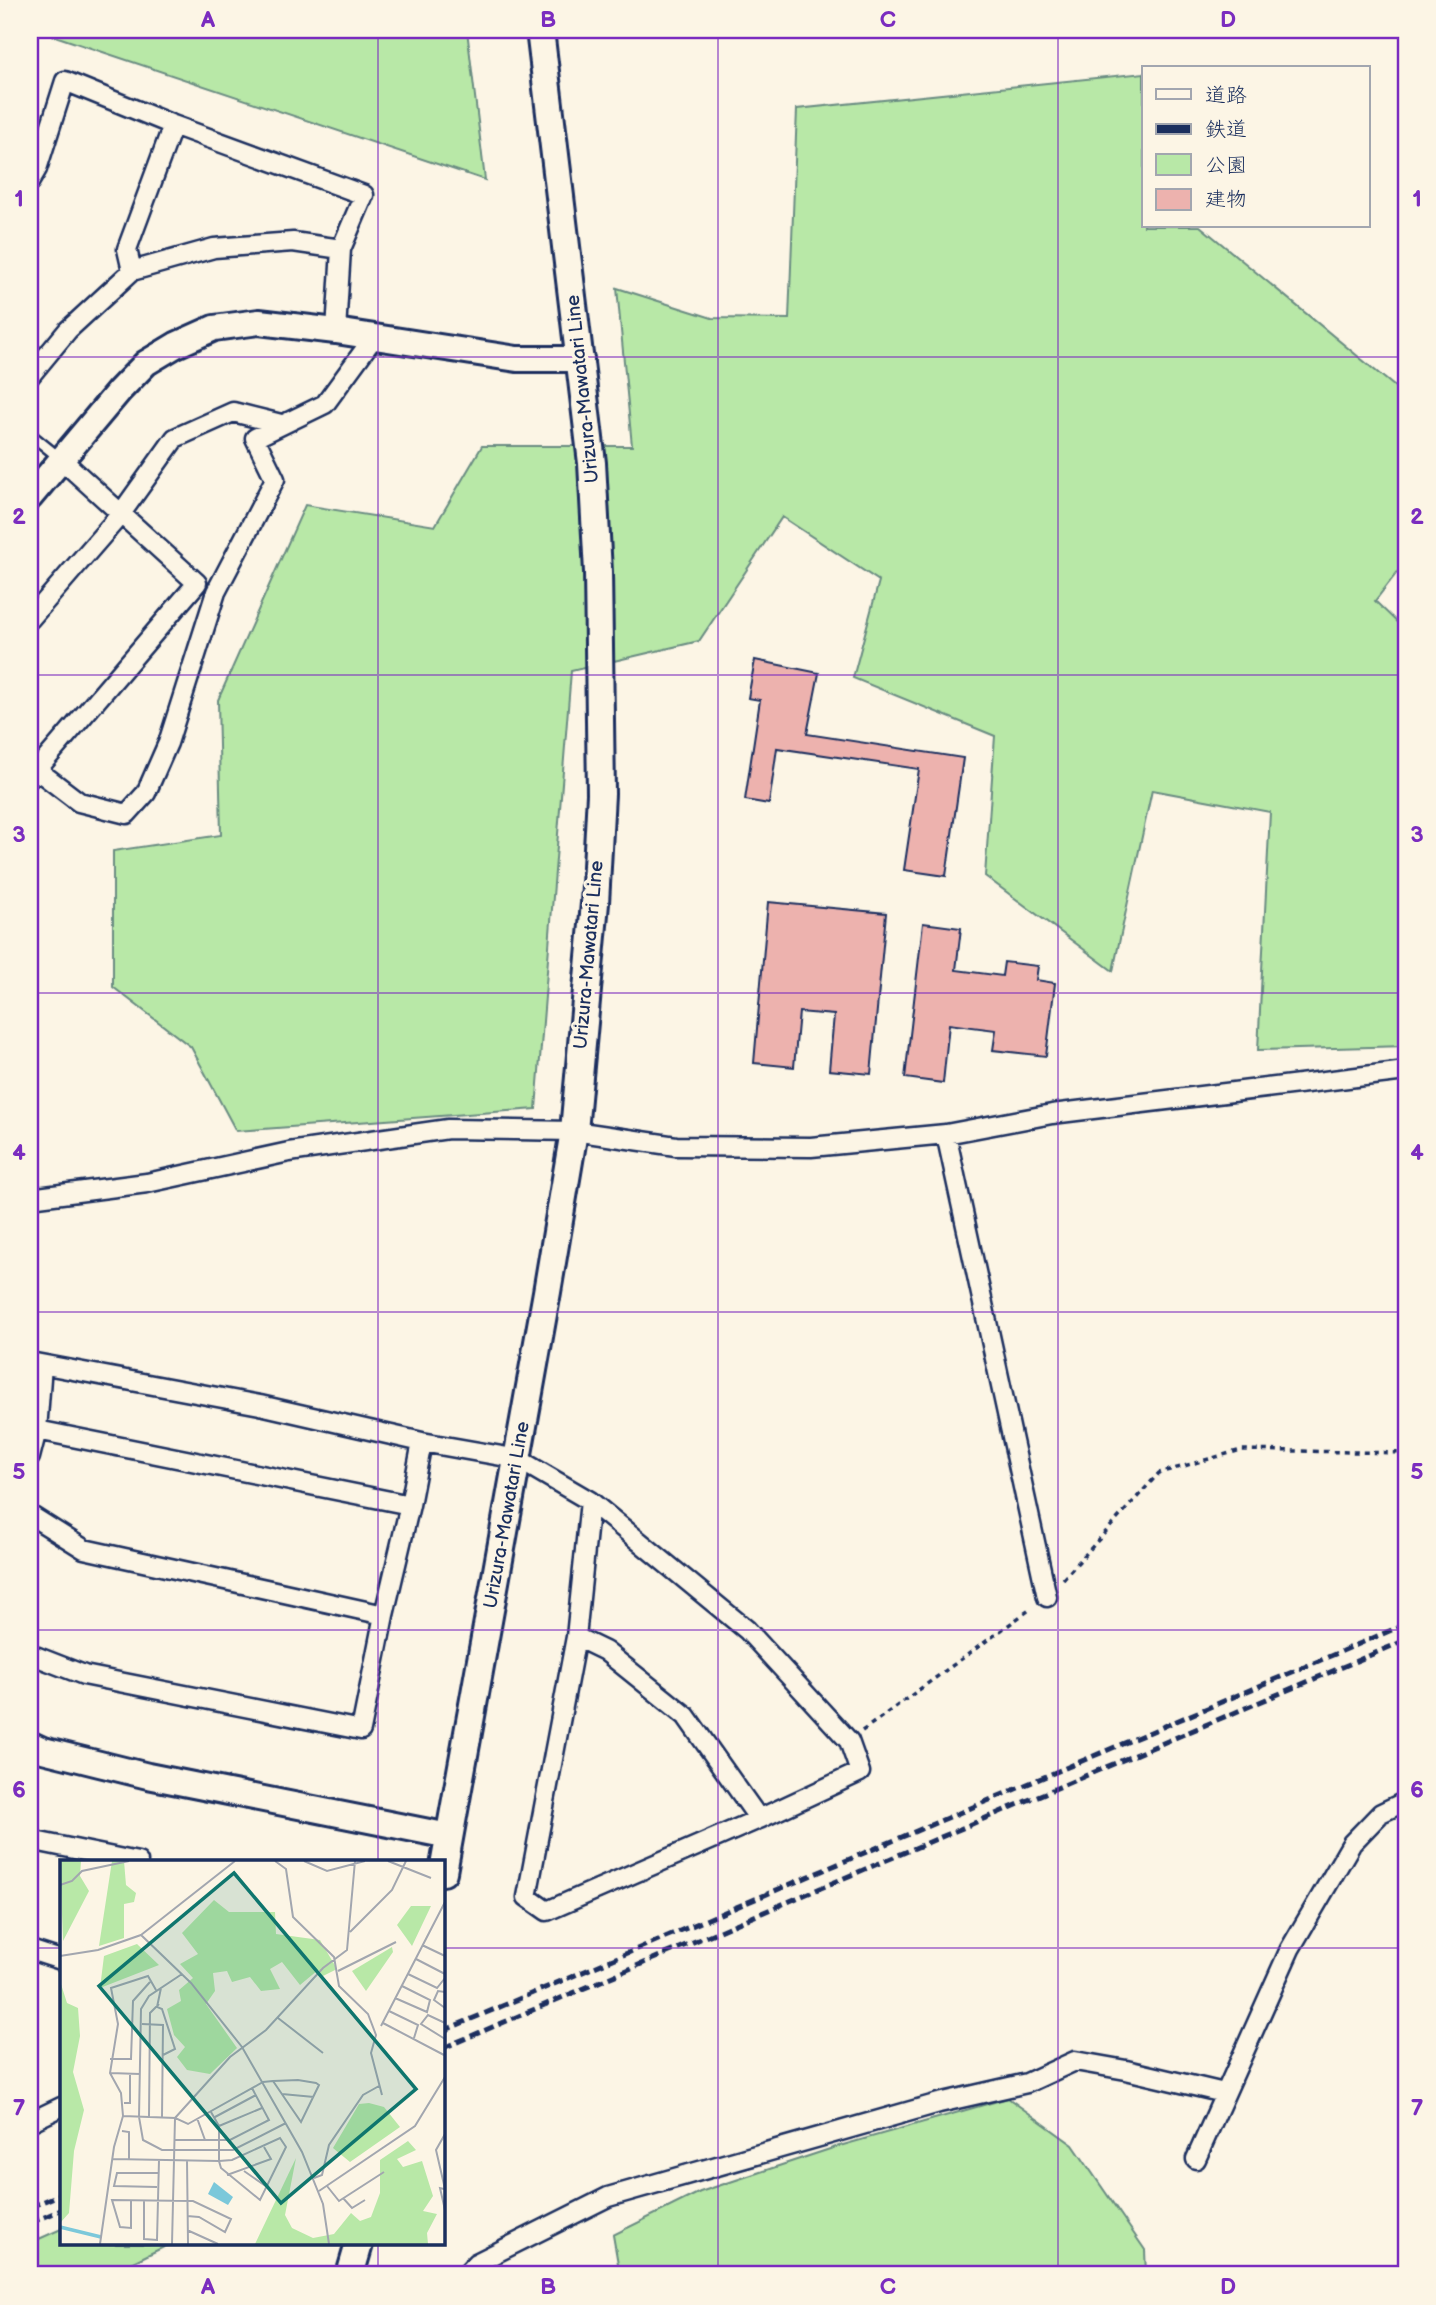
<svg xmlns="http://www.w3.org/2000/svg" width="1436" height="2305" font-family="'Balsamiq Sans','Klee One',sans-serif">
	<rect width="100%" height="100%" fill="#fcf5e5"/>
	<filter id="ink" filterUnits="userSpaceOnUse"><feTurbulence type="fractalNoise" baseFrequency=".0143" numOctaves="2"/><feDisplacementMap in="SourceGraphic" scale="14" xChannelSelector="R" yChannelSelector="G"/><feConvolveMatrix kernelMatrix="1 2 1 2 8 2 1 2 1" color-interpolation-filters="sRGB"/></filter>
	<g filter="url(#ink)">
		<!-- green -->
		<path fill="#b8e8a7" stroke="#6a8c82" stroke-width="2" d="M 37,30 L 467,30 L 485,180 Z
			M 1144,73 L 1144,226 L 1200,226 L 1406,396 L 1406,561 L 1375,601 L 1406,631 L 1406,1046 L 1258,1050 L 1270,812 L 1152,790 L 1113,971 L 985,876 L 995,736 L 853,678 L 879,581 L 782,517 L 699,641 L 571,671 L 536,1109 L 236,1131 L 191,1047 L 113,987 L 113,851 L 221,835 L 218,700 L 305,505 L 435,526 L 482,446 L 632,446 L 617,288 L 712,318 L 789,319 L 797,109 Z
			M 1008,2098 L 1073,2145 L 1145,2250 L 1146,2275 L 620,2275 L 613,2235 L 700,2192 L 836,2147 Z
			M 61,2229 L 61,2244 L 170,2244 L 106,2275 L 30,2275 L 30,2243 Z"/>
		<!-- building -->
		<path fill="#edb2ae" stroke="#1b2f5e" stroke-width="2" d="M 755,660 L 819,673 L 807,734 L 963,758 L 946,876 L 904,870 L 919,769 L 777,748 L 769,804 L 745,800 L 760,700 L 748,698 Z
			M 768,902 L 886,913 L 871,1074 L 829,1070 L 834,1015 L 799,1012 L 794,1067 L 754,1063 Z
			M 923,923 L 961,928 L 956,970 L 1002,976 L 1004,962 L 1038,966 L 1036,980 L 1055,983 L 1046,1056 L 993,1050 L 996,1030 L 949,1024 L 943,1083 L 905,1078 Z"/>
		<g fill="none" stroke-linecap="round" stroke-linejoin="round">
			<!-- lane casing -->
			<g stroke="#1b2f5e" stroke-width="14">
				<path id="lane" d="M 30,434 L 61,459"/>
			</g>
			<!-- street casing -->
			<g stroke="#1b2f5e" stroke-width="23">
				<path id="street" d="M 30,181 L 37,169 L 65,81 L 173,125 L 364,195 L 341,249 L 336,331
					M 132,271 L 127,249 L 173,125
					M 30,376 L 68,330 L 132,271 L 214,248 L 293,242 L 341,249
					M 30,619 L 120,515 L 175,438 L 233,412 L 281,424
					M 37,770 L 79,802 L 127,814 L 146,793 L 168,743 L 216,592 L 275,479 L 255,438 L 325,404 L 374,337
					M 30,778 L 197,583 L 62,460
					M 946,1134 L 1047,1597
					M 30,1198 L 147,1183 L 289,1152 L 448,1129 L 574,1131 L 676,1146 L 811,1147 L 946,1134 L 1052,1114 L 1406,1071
					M 30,1362 L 260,1405 L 422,1442 L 518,1459 L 590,1501 L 747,1630 L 849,1741 L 860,1772 L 759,1819 L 547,1911 L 527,1897 L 576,1637 L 590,1501
					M 37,1430 L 410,1505
					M 30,1457 L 37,1430 L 42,1365
					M 30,1515 L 84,1549 L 384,1615
					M 576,1637 L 605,1651 L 686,1716 L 759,1819
					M 30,1654 L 84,1675 L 361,1730 L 384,1615 L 410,1505 L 422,1442
					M 30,1840 L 138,1862
					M 30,1950 L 61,1960
					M 30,2122 L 61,2107
					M 1196,2159 L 1290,1949 L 1352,1843 L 1381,1813 L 1406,1801
					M 465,2275 L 476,2263 L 608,2197 L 939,2103 L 1027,2083 L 1075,2061 L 1126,2070 L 1224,2093"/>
			</g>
			<!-- secondary casing -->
			<g stroke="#1b2f5e" stroke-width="30">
				<path id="secondary" d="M 30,497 L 119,391 L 146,363 L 176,345 L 214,328 L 259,322 L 336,331 L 517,359 L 581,359
					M 30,1744 L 43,1750 L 148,1776 L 449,1836"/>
			</g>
			<!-- primary casing -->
			<g stroke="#1b2f5e" stroke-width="32">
				<path id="primary" d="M 443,1872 L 547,1292 L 574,1131 L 595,903 L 601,794 L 598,572 L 592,463 L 540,30
					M 350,2275 L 359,2244"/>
			</g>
			<!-- path -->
			<path stroke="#1b2f5e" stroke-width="3.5" stroke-dasharray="5 5" stroke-linecap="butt" d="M 1063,1579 L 1159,1473 L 1241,1450 L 1406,1453
				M 862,1731 L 1032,1608"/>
			<!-- lane -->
			<use href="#lane" stroke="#fcf5e5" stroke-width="9"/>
			<!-- street -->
			<use href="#street" stroke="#fcf5e5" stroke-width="18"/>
			<!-- secondary -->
			<use href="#secondary" stroke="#fcf5e5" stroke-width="24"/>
			<!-- primary -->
			<use href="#primary" stroke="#fcf5e5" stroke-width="26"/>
			<!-- rail -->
			<path stroke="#1b2f5e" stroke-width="5" stroke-dasharray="10 5" stroke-linecap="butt" d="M 443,2031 L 1406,1624
				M 443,2048 L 1406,1640
				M 30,2207 L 61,2194
				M 30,2223 L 61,2210"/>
		</g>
	</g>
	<!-- grid -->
	<path fill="none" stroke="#7b2cbf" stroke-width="2" stroke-opacity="0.55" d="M 378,30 L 378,1862M 718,30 L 718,2275M 1058,30 L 1058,2275M 30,357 L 1406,357M 30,675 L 1406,675M 30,993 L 1406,993M 30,1312 L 1406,1312M 30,1630 L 1406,1630M 30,1948 L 61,1948M 443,1948 L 1406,1948M 378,2244 L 378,2275"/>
	<g text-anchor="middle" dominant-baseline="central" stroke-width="7" stroke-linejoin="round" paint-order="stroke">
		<!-- street labels -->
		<g font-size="19" fill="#1b2f5e" stroke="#fcf5e5">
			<text transform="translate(583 389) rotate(-96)">Urizura-Mawatari Line</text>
			<text transform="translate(589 955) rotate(-85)">Urizura-Mawatari Line</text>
			<text transform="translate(507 1515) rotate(-80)">Urizura-Mawatari Line</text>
		</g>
	</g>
	<!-- overview -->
	<g transform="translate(60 1860)">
		<rect width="385" height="385" fill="#fcf5e5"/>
		<path d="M 0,1 L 21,1 L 20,16 L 29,31 L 3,81 ZM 52,1 L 64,1 L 66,25 L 76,33 L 74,42 L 64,44 L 64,78 L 39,86 ZM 154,40 L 169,52 L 215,52 L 216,74 L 260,80 L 277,109 L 263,116 L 258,110 L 240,125 L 222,102 L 210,109 L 220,129 L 201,131 L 190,117 L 172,122 L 167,111 L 153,113 L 155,131 L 146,144 L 177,188 L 150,214 L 127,210 L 117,197 L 125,187 L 114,175 L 107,149 L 121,141 L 119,130 L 133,118 L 120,104 L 138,94 L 122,73 ZM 351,46 L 371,46 L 352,86 L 337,65 ZM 77,84 L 99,105 L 40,128 L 44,96 ZM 332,87 L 333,92 L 306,131 L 292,111 ZM 0,121 L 7,143 L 18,148 L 20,176 L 13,212 L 24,250 L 14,291 L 9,353 L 1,362 ZM 309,243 L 324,247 L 340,267 L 290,302 L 273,288 L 299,244 ZM 348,281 L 356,290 L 337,299 L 343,307 L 362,301 L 373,336 L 363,351 L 377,354 L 367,373 L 368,384 L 195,384 L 236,298 L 225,355 L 232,368 L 253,378 L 274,374 L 291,353 L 300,361 L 311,357 L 320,333 L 320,300 Z" fill="#b8e8a7"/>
		<path d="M 154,322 L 173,337 L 168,345 L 148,334 Z" fill="#7bc8da"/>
		<path fill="none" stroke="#7bc8da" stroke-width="3.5" d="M 0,367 L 41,377"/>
		<path fill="none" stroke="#a2a6af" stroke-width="2" d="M 215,1 L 226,9 L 233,57 L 274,97 L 279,126 L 308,154 L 316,175 L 311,193 L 322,235M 244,1 L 267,11 L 305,1M 328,1 L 371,18M 0,25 L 12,21 L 22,11 L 69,1M 290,72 L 332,30 L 346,1M 81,75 L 175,1M 362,85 L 385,96M 0,96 L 38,90 L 81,75 L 131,123 L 182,187 L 242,292 L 263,344 L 269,384M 356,99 L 385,114M 278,111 L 336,82M 122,114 L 89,136 L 81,149 L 79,257 L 83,280 L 102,290 L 173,290 L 226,263M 348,114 L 377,128 L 385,118M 101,128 L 97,147 L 102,149 L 115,189 L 103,195M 385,132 L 378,131 L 374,140 L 385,148M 335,138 L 367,152 L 370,140 L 342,126M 329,151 L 358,165 L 354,178M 218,158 L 263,193M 323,163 L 384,195M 385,163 L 368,155 L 361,164 L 385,179M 82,164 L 103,165 L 102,257M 321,166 L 385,42M 50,199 L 71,199 L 73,141 L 90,122M 50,213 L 80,214M 213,221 L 241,262 L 259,225 L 256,223 L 238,220 L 213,221 L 203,222 L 128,264 L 115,258 L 170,197 L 206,170 L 263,108 L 287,90 L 295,1M 222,234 L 254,237M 64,243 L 70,243 L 70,213M 63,256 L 115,258 L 112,384M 89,257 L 90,153 L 99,144M 155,257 L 196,235M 137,258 L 145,280M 159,266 L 202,248M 62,271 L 69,272 L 69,299M 385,274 L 376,290 L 385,329M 114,280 L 170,280 L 209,260 L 192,228M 53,299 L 159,301 L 172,300 L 220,278 L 226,287 L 200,340 L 161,308 L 159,301 L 159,266 L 151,252M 127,300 L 128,384M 184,311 L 207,327M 167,315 L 211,299 L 204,287M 254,318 L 262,315 L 269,285 L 303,235 L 319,226M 267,326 L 279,341 L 324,312M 97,327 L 54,326 L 57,313 L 99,313M 384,329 L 380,328 L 385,350M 259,331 L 355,266 L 385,217M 283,338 L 292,348 L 305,340M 71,341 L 71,368 L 60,367 L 52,340 L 133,341 L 171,359 L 165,372 L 139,357 L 127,356M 84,341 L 84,379 L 97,380 L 99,300M 127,370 L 158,384M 40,384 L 54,287 L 63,256 L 61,233 L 50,213 L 58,164 L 51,128 L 88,116 L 96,130"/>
		<path fill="#0f766e" fill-opacity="0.15" stroke="#0f766e" stroke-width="3.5" d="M 174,13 L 356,229 L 221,343 L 39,126 Z"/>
		<rect width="385" height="385" fill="none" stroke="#1b2f5e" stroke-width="3.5"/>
	</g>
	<!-- margin -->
	<rect width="1436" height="2305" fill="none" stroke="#fcf5e5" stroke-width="77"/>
	<!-- legend -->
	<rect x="1142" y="66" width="228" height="161" fill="#fcf5e5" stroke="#a2a6af" stroke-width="2"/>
	<rect x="1156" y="89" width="35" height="10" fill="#fcf5e5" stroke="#a2a6af" stroke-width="2"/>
	<text x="1205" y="102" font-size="21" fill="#1b2f5e">道路</text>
	<rect x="1156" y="124" width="35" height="10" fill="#1b2f5e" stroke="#a2a6af" stroke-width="2"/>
	<text x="1205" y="136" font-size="21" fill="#1b2f5e">鉄道</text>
	<rect x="1156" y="154" width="35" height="21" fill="#b8e8a7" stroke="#a2a6af" stroke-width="2"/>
	<text x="1205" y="172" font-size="21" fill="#1b2f5e">公園</text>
	<rect x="1156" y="189" width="35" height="21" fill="#edb2ae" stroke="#a2a6af" stroke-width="2"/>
	<text x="1205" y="206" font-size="21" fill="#1b2f5e">建物</text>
	<rect x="38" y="38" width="1360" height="2228" fill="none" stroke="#7b2cbf" stroke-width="2.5"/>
	<g font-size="23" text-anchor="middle" font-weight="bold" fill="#7b2cbf">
		<text x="208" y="27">A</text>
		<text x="548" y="27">B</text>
		<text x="888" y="27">C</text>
		<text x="1228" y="27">D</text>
		<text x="19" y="206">1</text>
		<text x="1417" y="206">1</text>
		<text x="19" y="524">2</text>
		<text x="1417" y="524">2</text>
		<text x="19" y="842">3</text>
		<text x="1417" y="842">3</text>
		<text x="19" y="1160">4</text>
		<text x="1417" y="1160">4</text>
		<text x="19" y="1479">5</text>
		<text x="1417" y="1479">5</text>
		<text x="19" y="1797">6</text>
		<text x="1417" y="1797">6</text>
		<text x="19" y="2115">7</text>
		<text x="1417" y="2115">7</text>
		<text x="208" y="2294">A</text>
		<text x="548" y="2294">B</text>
		<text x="888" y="2294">C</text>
		<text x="1228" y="2294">D</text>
	</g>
</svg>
